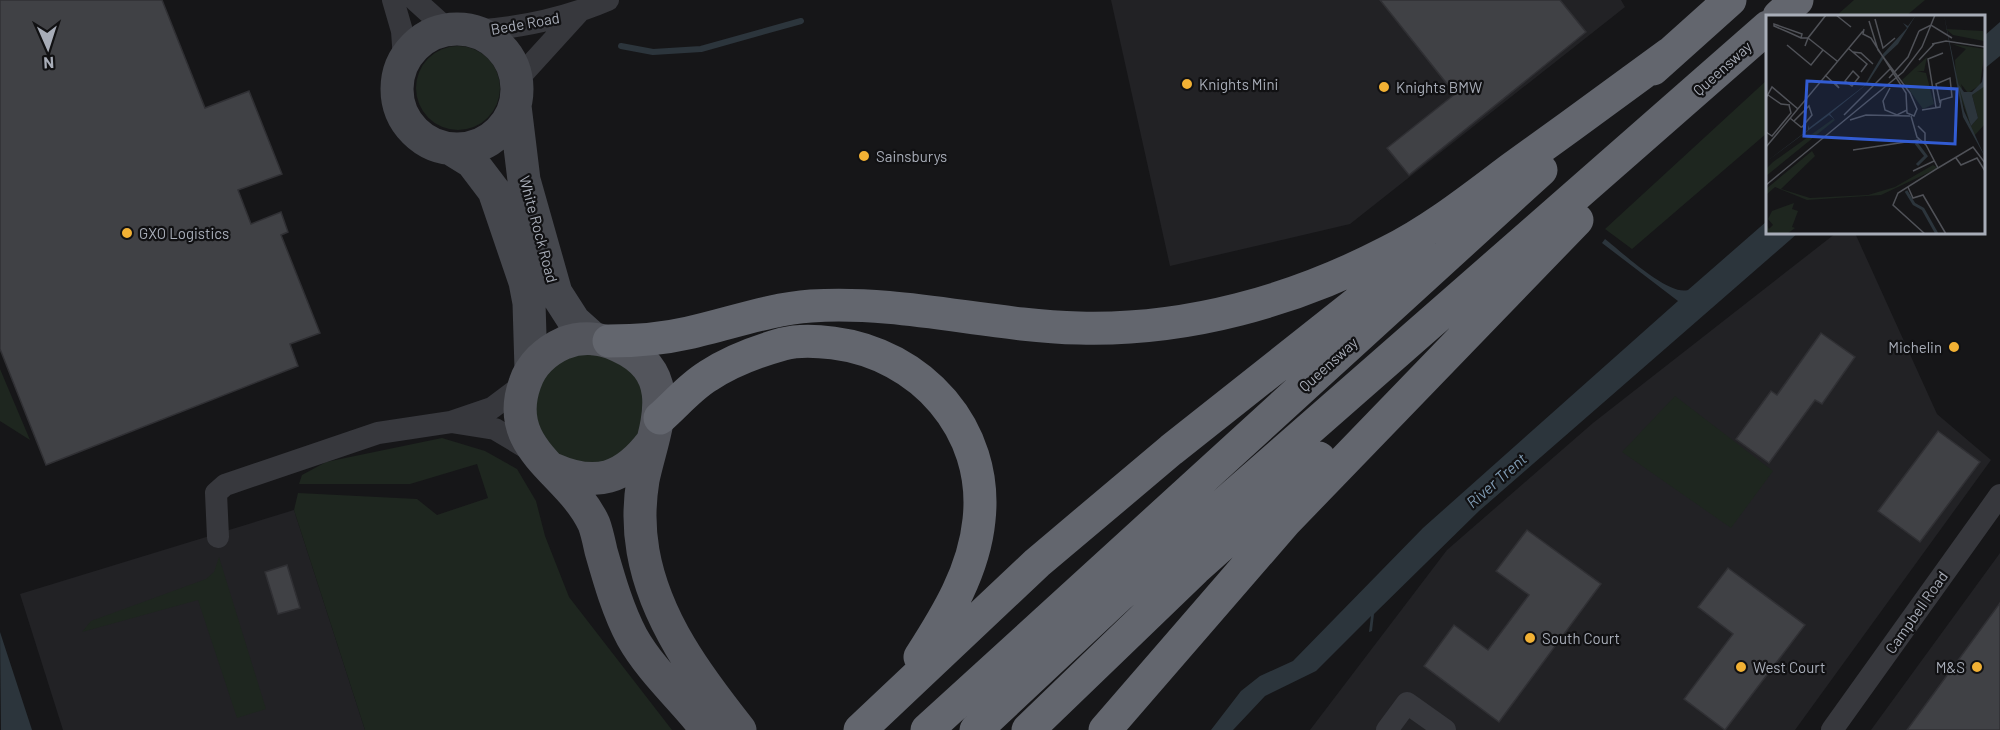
<svg xmlns="http://www.w3.org/2000/svg" width="2000" height="730" font-family="Barlow,sans-serif">
	<rect width="100%" height="100%" fill="#161618"/>
	<!-- built -->
	<path fill="#222225" d="M 1111,0 L 1621,0 L 1625,7 L 1350,224 L 1170,266 Z
		M 1836,233 L 1855,233 L 1937,414 L 1991,460 L 1795,730 L 1310,730 L 1447,550 L 1593,423 Z
		M 294,510 L 365,730 L 63,730 L 20,594 Z
		M 2000,553 L 2000,730 L 1871,730 Z"/>
	<!-- green -->
	<path fill="#1e261f" d="M 1854,0 L 1925,0 L 1906,16 L 1836,16 Z
		M416 88a42 42 0 1 1 84 0a42 42 0 1 1-84 0Z
		M 1767,80 L 1767,133 L 1632,249 L 1605,229 Z
		M 590,352 L 607,355 L 636,374 L 645,399 L 640,433 L 622,454 L 598,464 L 563,459 L 539,434 L 534,397 L 539,381 L 565,358 Z
		M 0,369 L 30,440 L 0,421 Z
		M 1675,396 L 1773,471 L 1731,528 L 1622,452 Z
		M 442,438 L 485,451 L 517,469 L 536,501 L 545,536 L 569,597 L 672,730 L 365,730 L 294,510 L 298,493 L 417,499 L 437,515 L 488,498 L 477,464 L 410,484 L 299,484 L 302,475 L 326,462 Z
		M 219,557 L 266,709 L 237,718 L 198,600 L 82,632 L 91,621 L 206,579 L 214,572 Z"/>
	<!-- water -->
	<path fill="#2c353c" d="M 2000,22 L 2000,56 L 1984,69 L 1984,36 Z
		M 1767,221 L 1768,232 L 1798,233 L 1479,511 L 1374,614 L 1372,631 L 1369,632 L 1371,616 L 1316,671 L 1265,696 L 1233,730 L 1211,730 L 1241,691 L 1260,676 L 1293,661 L 1423,528 L 1678,301 L 1602,243 L 1605,239 C 1622,252 1668,296 1688,290 Z
		M 0,632 L 32,730 L 1,730 Z"/>
	<g fill="none" stroke-linecap="round" stroke-linejoin="round">
		<!-- stream -->
		<path stroke="#2c353c" stroke-width="6" d="M 621,46 L 653,52 L 701,49 L 801,21"/>
	</g>
	<!-- building -->
	<path fill="#404145" stroke="#303034" stroke-width="1.5" d="M 0,0 L 162,0 L 205,108 L 249,91 L 282,174 L 238,190 L 251,224 L 281,212 L 288,232 L 281,235 L 320,333 L 290,344 L 298,366 L 46,465 L 0,349 Z
		M 1380,0 L 1560,0 L 1586,32 L 1409,175 L 1387,148 L 1455,94 Z
		M 1821,333 L 1855,357 L 1822,404 L 1815,400 L 1769,463 L 1736,439 L 1771,391 L 1777,395 Z
		M 1938,431 L 1980,462 L 1920,542 L 1878,511 Z
		M 1527,530 L 1601,584 L 1499,722 L 1424,666 L 1454,625 L 1488,650 L 1529,595 L 1496,571 Z
		M 287,565 L 300,608 L 278,614 L 265,572 Z
		M 1728,568 L 1805,625 L 1725,730 L 1684,699 L 1733,634 L 1698,607 Z
		M 2000,603 L 2000,730 L 1907,730 Z"/>
	<g fill="none" stroke-linecap="round" stroke-linejoin="round">
		<!-- street -->
		<path stroke="#37383d" stroke-width="22" d="M 393,0 L 402,31 L 404,59
			M 415,0 L 447,29
			M 473,31 C 519,28 566,18 608,0
			M 517,80 L 578,13
			M 524,384 L 492,408 L 451,422 L 495,429 L 535,453
			M 218,537 L 216,493 L 225,485 L 378,433 L 451,422
			M 1387,730 L 1407,703 L 1445,730
			M 1832,730 L 2000,495"/>
		<!-- secondary -->
		<path stroke="#45474d" stroke-width="33" d="M397 89a60 60 0 1 1 120 0a60 60 0 1 1-120 0Z
			M 515,106 L 524,180 L 556,293 L 574,321 L 594,339
			M 451,149 L 472,162 L 494,191 L 525,282 L 529,303 L 531,369"/>
		<!-- primary -->
		<path stroke="#53555c" stroke-width="33" d="M 553,469 C 596,488 624,479 652,442
			M 707,730 C 683,699 651,671 632,637 C 618,611 609,579 601,551 C 599,542 597,532 594,524 C 570,471 501,450 525,383 C 531,365 546,351 564,343 C 582,336 602,338 619,346 C 683,375 653,431 643,480 C 639,504 639,528 643,551 C 655,620 698,677 740,730"/>
		<!-- highway -->
		<path stroke="#63666e" stroke-width="33" d="M 1779,16 L 1797,0
			M 1653,69 L 1730,0
			M 609,341 C 636,341 662,339 688,333 C 729,324 769,309 811,306 C 902,300 990,326 1079,328 C 1187,331 1293,301 1388,252 C 1432,230 1471,199 1511,169 C 1564,131 1616,93 1669,54
			M 660,418 C 675,405 690,387 708,376 C 729,362 758,351 783,344 C 798,340 818,341 833,343 C 921,354 989,429 979,520 C 974,571 947,615 920,657
			M 860,730 L 1037,563 L 1171,450 L 1421,252
			M 927,730 L 1541,170
			M 976,730 L 1120,595 L 1768,27
			M 1028,730 L 1195,569 L 1319,458
			M 1105,730 L 1286,521 L 1577,220"/>
	</g>
	<!-- markers -->
	<g fill="#f2b134" stroke="#111113" stroke-width="2">
		<circle cx="1187" cy="84" r="6"/>
		<circle cx="1384" cy="87" r="6"/>
		<circle cx="864" cy="156" r="6"/>
		<circle cx="127" cy="233" r="6"/>
		<circle cx="1954" cy="347" r="6"/>
		<circle cx="1530" cy="638" r="6"/>
		<circle cx="1741" cy="667" r="6"/>
		<circle cx="1977" cy="667" r="6"/>
	</g>
	<g text-anchor="middle" dominant-baseline="central" stroke-width="4.5" stroke-linejoin="round" paint-order="stroke">
		<!-- street labels -->
		<g font-size="15" fill="#a8adb8" stroke="#111113">
			<text transform="translate(525 23) rotate(-10)">Bede Road</text>
			<text transform="translate(1722 68) rotate(-42)">Queensway</text>
			<text transform="translate(539 229) rotate(75)">White Rock Road</text>
			<text transform="translate(1328 364) rotate(-42)">Queensway</text>
			<text transform="translate(1916 612) rotate(-55)">Campbell Road</text>
		</g>
		<!-- poi labels -->
		<g font-size="15" fill="#a8adb8" stroke="#111113" text-anchor="start">
			<text x="1199" y="84">Knights Mini</text>
			<text x="1396" y="87">Knights BMW</text>
			<text x="876" y="156">Sainsburys</text>
			<text x="139" y="233">GXO Logistics</text>
			<text x="1942" y="347" text-anchor="end">Michelin</text>
			<text x="1542" y="638">South Court</text>
			<text x="1753" y="667">West Court</text>
			<text x="1965" y="667" text-anchor="end">M&amp;S</text>
		</g>
		<!-- water labels -->
		<g font-size="16" font-style="italic" fill="#7f9bb3" stroke="#111113">
			<text transform="translate(1496 480) rotate(-41)">River Trent</text>
		</g>
	</g>
	<!-- overview -->
	<g transform="translate(1766 15)">
		<rect width="219" height="219" fill="#161618"/>
		<path d="M 180,14 L 217,16 L 218,26 L 187,20 ZM 186,29 L 219,34 L 214,70 L 202,78 L 195,69 L 205,111 L 212,103 L 206,80 L 219,70 L 219,109 L 208,121 L 190,68 L 189,45 L 200,34 ZM 161,42 L 158,56 L 151,56 L 160,58 L 168,89 L 157,94 L 136,65 ZM 67,104 L 69,105 L 0,161 L 0,154 L 7,147 ZM 46,136 L 49,141 L 15,174 L 44,183 L 102,180 L 129,172 L 167,150 L 172,153 L 115,180 L 41,185 L 9,172 L 0,180 L 0,174 ZM 28,188 L 26,194 L 32,196 L 26,212 L 29,213 L 21,219 L 0,219 L 0,209 L 3,214 L 7,210 L 2,204 L 6,196 Z" fill="#1e261f"/>
		<path d="M 150,0 L 132,29 L 119,41 L 101,69 L 64,99 L 69,105 L 63,100 L 0,147 L 42,115 L 42,110 L 43,113 L 98,71 L 117,39 L 141,13 L 137,8 L 142,11 ZM 178,0 L 198,96 L 219,142 L 197,102 ZM 219,49 L 219,71 L 206,80 L 212,103 L 205,111 L 192,69 L 198,77 L 206,77 L 216,67 Z" fill="#2c353c"/>
		<path fill="none" stroke="#2c353c" stroke-width="3" d="M 150,128 L 160,141 L 151,150M 140,176 L 148,189 L 157,194 L 171,219"/>
		<path fill="none" stroke="#505258" stroke-width="1.5" d="M 60,0 L 42,23 L 71,46M 70,0 L 85,12M 109,4 L 117,33 L 129,23M 98,14 L 97,19 L 105,23 L 140,78 L 141,98 L 148,101 L 151,94 L 144,78 L 112,35 L 103,6M 153,16 L 165,10 L 186,23M 35,23 L 36,19 L 8,9 L 8,11 L 22,17 L 33,22 L 35,23 L 42,23 L 39,31M 166,29 L 180,26 L 219,32M 21,30 L 45,50 L 57,35M 82,33 L 101,49 L 95,57M 87,37 L 95,38 L 107,49M 153,45 L 169,28M 87,56 L 93,62 L 86,71 L 79,66 ZM 59,60 L 73,73 L 70,69M 123,63 L 142,42 L 153,16M 124,73 L 117,86 L 119,95 L 131,100 L 141,95M 2,80 L 15,89 L 24,90M 0,83 L 6,72 L 32,94M 170,93 L 162,44 L 177,38M 156,95 L 174,92 L 175,85 L 186,82 L 184,63 L 170,69 L 174,88M 78,100 L 124,54M 145,101 L 151,122 L 160,130 L 172,153 L 132,178 L 127,190 L 159,219M 24,103 L 30,108 L 35,112 L 36,112 L 46,100 L 43,91 L 28,106M 84,105 L 100,100 L 144,101M 152,111 L 159,118 L 159,129M 0,117 L 6,121 L 25,98 L 23,90M 0,132 L 97,16M 87,135 L 153,125M 190,143 L 195,150 L 211,143 L 219,156M 172,153 L 207,132 L 219,148M 147,156 L 168,146M 0,170 L 137,57 L 156,32 L 169,0M 142,172 L 147,183 L 157,180 L 180,219"/>
		<path fill="#325cd3" fill-opacity="0.15" stroke="#325cd3" stroke-width="3" d="M 41,66 L 191,74 L 189,129 L 38,121 Z"/>
		<rect width="219" height="219" fill="none" stroke="#a8adb8" stroke-width="3"/>
	</g>
	<!-- north arrow -->
	<g transform="translate(48 48) rotate(177)" stroke="#111113" stroke-width="4.5" paint-order="stroke">
	<path d="M0-4.5L10 22L0 15L-10 22Z" fill="#a8adb8"/>
	<text y="-9" font-size="16" font-weight="bold" text-anchor="middle" fill="#a8adb8">N</text>
	</g>
</svg>
